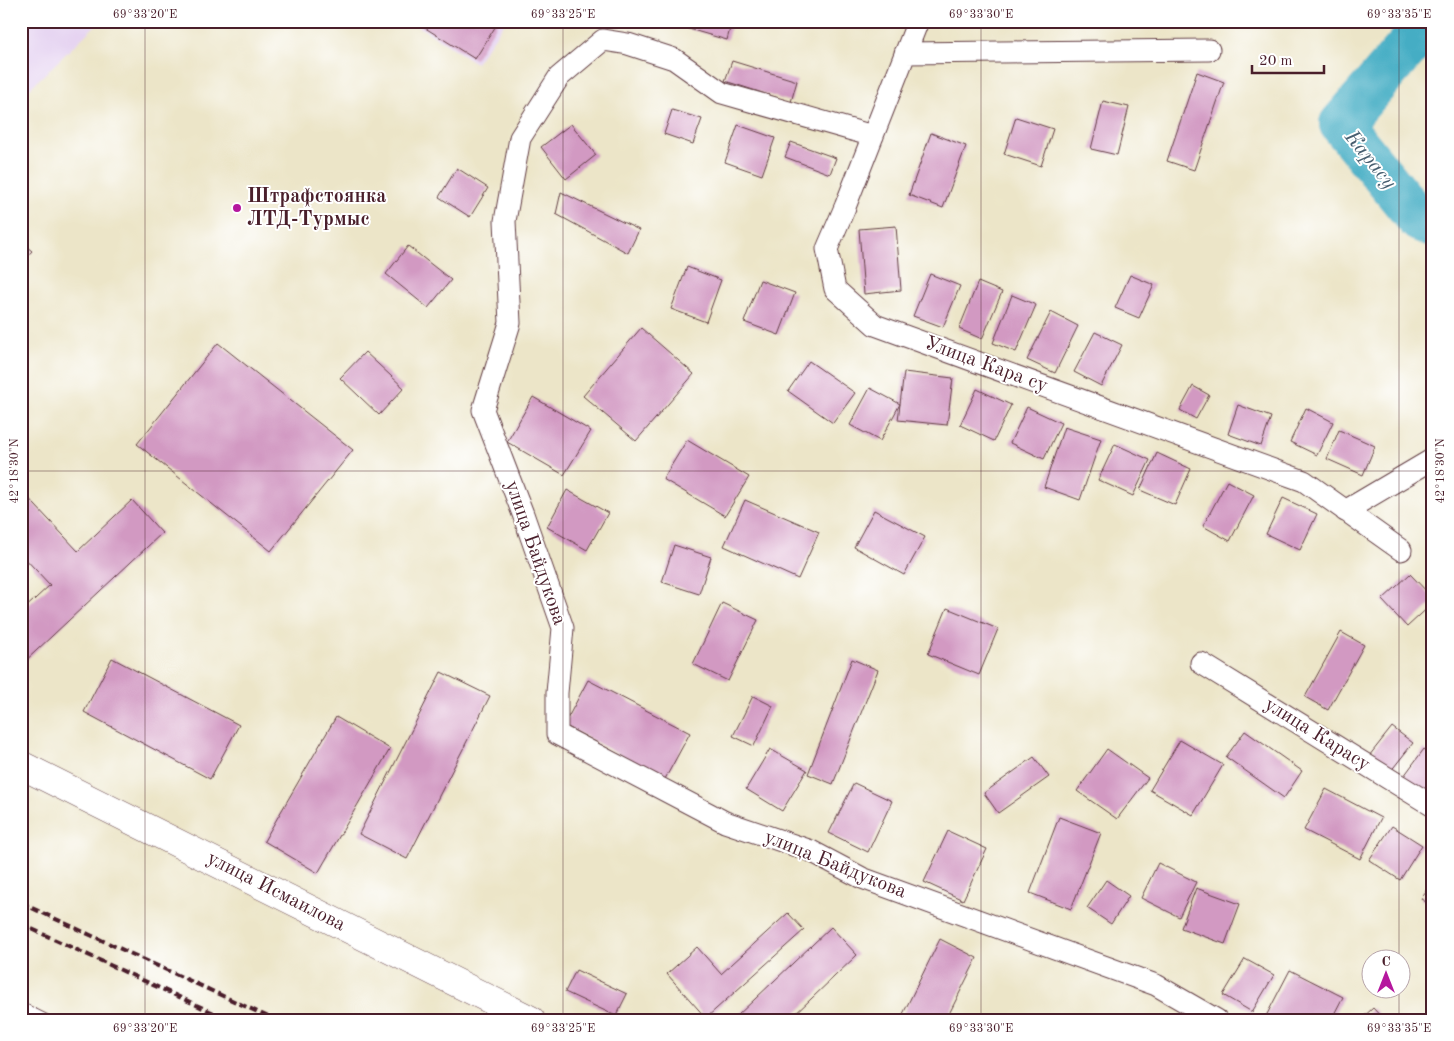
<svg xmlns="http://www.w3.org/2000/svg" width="1454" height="1041" font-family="'Old Standard TT',serif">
	<rect width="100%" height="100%" fill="#fff"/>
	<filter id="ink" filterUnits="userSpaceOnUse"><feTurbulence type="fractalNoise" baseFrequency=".02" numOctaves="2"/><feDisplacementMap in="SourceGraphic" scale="10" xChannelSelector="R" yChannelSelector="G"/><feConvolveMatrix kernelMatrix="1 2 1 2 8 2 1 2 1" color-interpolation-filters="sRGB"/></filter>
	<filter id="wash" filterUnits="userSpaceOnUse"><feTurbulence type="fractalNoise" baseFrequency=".0096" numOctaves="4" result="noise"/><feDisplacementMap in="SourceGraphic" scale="20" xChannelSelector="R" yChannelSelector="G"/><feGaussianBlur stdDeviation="1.12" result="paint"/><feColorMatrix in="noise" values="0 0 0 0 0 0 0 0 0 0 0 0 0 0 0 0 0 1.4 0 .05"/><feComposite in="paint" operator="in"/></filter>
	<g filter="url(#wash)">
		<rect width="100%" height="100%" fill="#ece5c8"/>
		<!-- built -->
		<path fill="#e5d3f1" d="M 21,21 L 100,21 L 29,89 L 21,82 Z
			M 410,21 L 506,21 L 476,63 Z"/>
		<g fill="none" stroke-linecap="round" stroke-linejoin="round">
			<!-- river -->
			<path stroke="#45adc4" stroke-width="44" d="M 1430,21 L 1341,124 L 1419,220 L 1433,225"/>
		</g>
		<g id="blocks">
			<!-- building -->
			<path fill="#d299c2" d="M 414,21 L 499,21 L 475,59 Z
				M 676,21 L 732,21 L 727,40 L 675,25 Z
				M 732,61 L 797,81 L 791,102 L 725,81 Z
				M 1197,72 L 1224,82 L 1194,170 L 1167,161 Z
				M 1103,101 L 1129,107 L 1117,155 L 1091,149 Z
				M 672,110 L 702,119 L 693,144 L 664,134 Z
				M 1016,117 L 1053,129 L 1041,166 L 1004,154 Z
				M 571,124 L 596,155 L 566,179 L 541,147 Z
				M 738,125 L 775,138 L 762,175 L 725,162 Z
				M 931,133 L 966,146 L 943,208 L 909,195 Z
				M 791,142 L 836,158 L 830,174 L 785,157 Z
				M 457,168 L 488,188 L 470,217 L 439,197 Z
				M 561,192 L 639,230 L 628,253 L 556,214 Z
				M 896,226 L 901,290 L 864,294 L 859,229 Z
				M 21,242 L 32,251 L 21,263 Z
				M 408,246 L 451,280 L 428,308 L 386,274 Z
				M 687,267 L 721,280 L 706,322 L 671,309 Z
				M 930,274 L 960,286 L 943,327 L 913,316 Z
				M 1130,275 L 1154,285 L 1139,318 L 1115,308 Z
				M 760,280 L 795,293 L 779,335 L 744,322 Z
				M 978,282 L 1002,292 L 982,339 L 959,329 Z
				M 1012,295 L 1036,305 L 1016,352 L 993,343 Z
				M 1051,312 L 1078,326 L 1055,373 L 1027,360 Z
				M 641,328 L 694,374 L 636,441 L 583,396 Z
				M 1095,332 L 1122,345 L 1101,386 L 1074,372 Z
				M 218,343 L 353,450 L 271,551 L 137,444 Z
				M 365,352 L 404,388 L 379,415 L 340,378 Z
				M 809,361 L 855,393 L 833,423 L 788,391 Z
				M 904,372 L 953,378 L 947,425 L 898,420 Z
				M 1193,386 L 1209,395 L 1196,419 L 1180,410 Z
				M 870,388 L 900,404 L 880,441 L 850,425 Z
				M 977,389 L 1011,405 L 994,441 L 960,425 Z
				M 533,397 L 591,431 L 564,475 L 507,442 Z
				M 1238,405 L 1271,417 L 1261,446 L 1228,434 Z
				M 1027,407 L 1061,423 L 1044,459 L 1010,443 Z
				M 1306,408 L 1333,422 L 1317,455 L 1290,442 Z
				M 1064,427 L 1101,439 L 1080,500 L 1044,487 Z
				M 1339,430 L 1375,446 L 1363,475 L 1327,459 Z
				M 687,440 L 749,477 L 725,516 L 663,479 Z
				M 1115,444 L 1150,460 L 1133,496 L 1098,480 Z
				M 1157,453 L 1191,469 L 1175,505 L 1140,490 Z
				M 1227,481 L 1254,495 L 1230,541 L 1203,526 Z
				M 21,490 L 78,551 L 132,500 L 162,533 L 21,665 L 21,612 L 50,585 L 21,554 Z
				M 567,490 L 608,513 L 587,550 L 547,527 Z
				M 1283,498 L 1317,514 L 1300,550 L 1266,534 Z
				M 745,500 L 819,532 L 798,579 L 724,546 Z
				M 874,510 L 925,537 L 904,575 L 854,547 Z
				M 674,545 L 711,557 L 699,594 L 662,582 Z
				M 1410,574 L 1433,598 L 1433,603 L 1407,627 L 1382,600 Z
				M 722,603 L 758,620 L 728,681 L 693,664 Z
				M 947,608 L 998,629 L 979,675 L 928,654 Z
				M 1341,632 L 1364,645 L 1328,710 L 1305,697 Z
				M 112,658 L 239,725 L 210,779 L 84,712 Z
				M 852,659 L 878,670 L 833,784 L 808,774 Z
				M 441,672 L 490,696 L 407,859 L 359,834 Z
				M 588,680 L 690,733 L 665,779 L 564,725 Z
				M 753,696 L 773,706 L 754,746 L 733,736 Z
				M 336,717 L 390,749 L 318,873 L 264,841 Z
				M 1392,727 L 1413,743 L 1390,772 L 1369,756 Z
				M 1245,731 L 1302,771 L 1284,798 L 1226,757 Z
				M 1180,740 L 1223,765 L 1193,815 L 1150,790 Z
				M 770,749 L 807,770 L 782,811 L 746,789 Z
				M 1107,749 L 1148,778 L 1117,819 L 1077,791 Z
				M 1424,749 L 1433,755 L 1433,797 L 1404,776 Z
				M 1034,757 L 1049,777 L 998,813 L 984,793 Z
				M 854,783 L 892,801 L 868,852 L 829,833 Z
				M 1326,789 L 1381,818 L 1360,859 L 1304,830 Z
				M 1059,817 L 1101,833 L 1071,909 L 1030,893 Z
				M 1392,826 L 1422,845 L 1400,880 L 1369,860 Z
				M 948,831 L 987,849 L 963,900 L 924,882 Z
				M 1158,863 L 1196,882 L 1179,917 L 1141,898 Z
				M 1433,879 L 1433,906 L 1421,899 Z
				M 1106,880 L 1129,896 L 1111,924 L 1087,908 Z
				M 1196,888 L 1240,904 L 1225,944 L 1181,928 Z
				M 788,913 L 804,930 L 706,1018 L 667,974 L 697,947 L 721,974 Z
				M 831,927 L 857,955 L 789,1020 L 740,1020 L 736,1017 Z
				M 940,939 L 977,958 L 946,1020 L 900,1020 Z
				M 1245,959 L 1274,975 L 1252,1012 L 1223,995 Z
				M 576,970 L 627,994 L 616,1016 L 565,992 Z
				M 1290,970 L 1343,997 L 1331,1020 L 1264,1020 Z
				M 1373,1008 L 1384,1020 L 1360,1020 Z"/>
		</g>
	</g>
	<g filter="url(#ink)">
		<use href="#blocks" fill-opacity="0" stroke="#623d43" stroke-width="1"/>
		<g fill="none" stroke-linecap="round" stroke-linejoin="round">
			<!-- lane casing -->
			<g stroke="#623d43" stroke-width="13">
				<path id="lane" d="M 21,1008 L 45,1020"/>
			</g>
			<!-- street casing -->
			<g stroke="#623d43" stroke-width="23">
				<path id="street" d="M 918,21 L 845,207 L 827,249 L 835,289 L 875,325 L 1304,481 L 1401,550
					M 905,53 L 1209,50
					M 873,136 L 722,93 L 674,59 L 628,44 L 603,40 L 559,77 L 520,138 L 505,221 L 510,323 L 483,410 L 523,514 L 563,628 L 557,693 L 557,734 L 725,822 L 811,851 L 862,878 L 1156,985 L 1217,1020
					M 1345,511 L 1433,459
					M 1201,663 L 1433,806"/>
			</g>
			<!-- secondary casing -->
			<g stroke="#623d43" stroke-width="29">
				<path id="secondary" d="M 21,765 L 531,1020"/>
			</g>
			<!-- lane -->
			<use href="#lane" stroke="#fff" stroke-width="11"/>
			<!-- street -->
			<use href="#street" stroke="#fff" stroke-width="21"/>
			<!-- secondary -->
			<use href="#secondary" stroke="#fff" stroke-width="28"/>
			<!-- rail -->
			<path stroke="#4a1f2b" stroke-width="4" stroke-dasharray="8 4" stroke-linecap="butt" d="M 21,903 L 275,1020
				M 21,924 L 229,1020"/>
		</g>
	</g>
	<!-- ticks -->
	<path fill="none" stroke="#4a1f2b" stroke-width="1" stroke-opacity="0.45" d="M 145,21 L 145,1020M 563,21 L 563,1020M 981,21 L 981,1020M 1399,21 L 1399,958M 21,471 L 1433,471M 1399,988 L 1399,1020"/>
	<!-- markers -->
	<circle fill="#b5179e" stroke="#fff" stroke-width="2" cx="237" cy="208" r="5"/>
	<g text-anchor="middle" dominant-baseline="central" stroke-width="4" stroke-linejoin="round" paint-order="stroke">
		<!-- poi labels -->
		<g font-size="20" font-weight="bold" fill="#4a1f2b" stroke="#fff" text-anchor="start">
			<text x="247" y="197">Штрафстоянка<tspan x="247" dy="23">ЛТД-Турмыс</tspan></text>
		</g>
		<!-- street labels -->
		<g font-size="20" fill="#4a1f2b" stroke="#fff">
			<text transform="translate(986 365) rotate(20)">Улица Кара су</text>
			<text transform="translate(535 553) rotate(71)">улица Байдукова</text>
			<text transform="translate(1317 735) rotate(32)">улица Карасу</text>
			<text transform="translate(835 865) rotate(22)">улица Байдукова</text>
			<text transform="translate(276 892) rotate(27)">улица Исмаилова</text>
		</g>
		<!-- water labels -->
		<g font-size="21" font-style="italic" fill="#485f70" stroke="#fff">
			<text transform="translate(1370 160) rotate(51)">Карасу</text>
		</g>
	</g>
	<!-- margin -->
	<rect width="1454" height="1041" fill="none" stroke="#fff" stroke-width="55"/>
	<!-- north arrow -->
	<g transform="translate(1386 974)"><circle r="24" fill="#ffffff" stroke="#b7a5aa"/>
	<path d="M0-4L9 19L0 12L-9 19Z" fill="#b5179e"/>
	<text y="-8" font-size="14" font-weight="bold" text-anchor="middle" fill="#4a1f2b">С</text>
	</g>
	<!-- scale -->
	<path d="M1252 65v8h72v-8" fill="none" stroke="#4a1f2b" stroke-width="2.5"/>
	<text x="1259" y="65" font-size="15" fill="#4a1f2b" stroke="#ffffff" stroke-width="4" paint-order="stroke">20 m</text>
	<rect x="28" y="28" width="1398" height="986" fill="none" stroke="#4a1f2b" stroke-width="2"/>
	<g font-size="12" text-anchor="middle" fill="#4a1f2b">
		<text x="145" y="18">69°33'20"E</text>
		<text x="563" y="18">69°33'25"E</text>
		<text x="981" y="18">69°33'30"E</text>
		<text x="1399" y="18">69°33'35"E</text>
		<text transform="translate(14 471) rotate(-90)" y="4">42°18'30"N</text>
		<text transform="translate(1440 471) rotate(-90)" y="4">42°18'30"N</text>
		<text x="145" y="1032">69°33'20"E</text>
		<text x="563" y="1032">69°33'25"E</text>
		<text x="981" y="1032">69°33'30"E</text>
		<text x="1399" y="1032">69°33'35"E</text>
	</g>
</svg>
